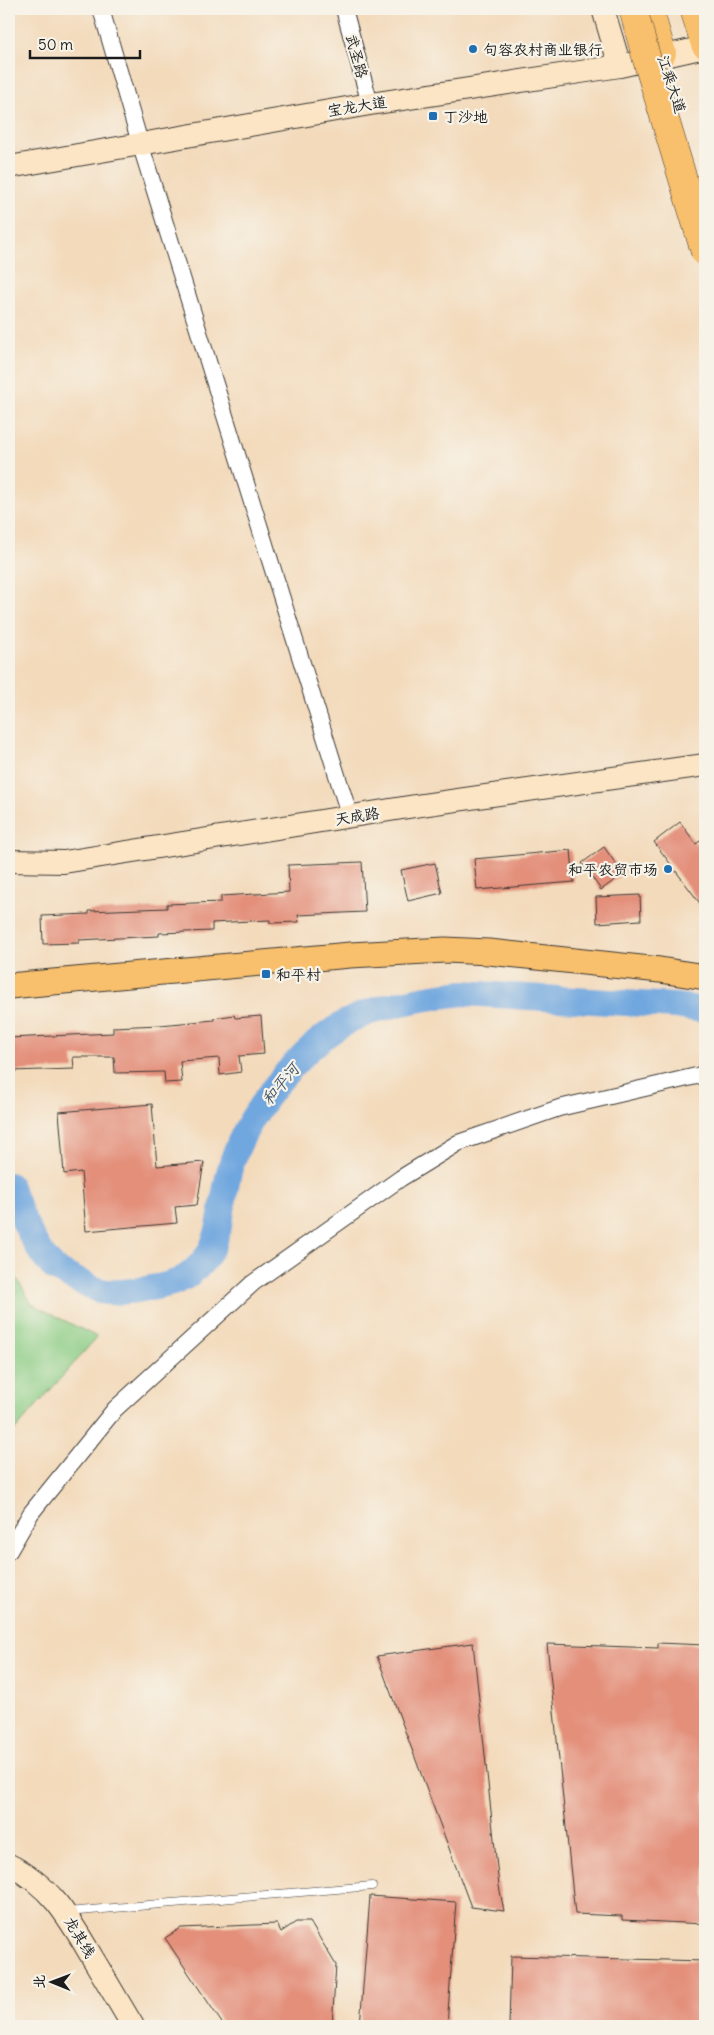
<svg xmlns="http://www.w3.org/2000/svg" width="714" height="2035" font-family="Delius,'LXGW WenKai TC',sans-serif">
	<rect width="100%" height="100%" fill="#f7f3e8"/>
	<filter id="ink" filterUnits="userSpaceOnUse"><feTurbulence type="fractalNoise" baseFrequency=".02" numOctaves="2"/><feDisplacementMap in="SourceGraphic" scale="10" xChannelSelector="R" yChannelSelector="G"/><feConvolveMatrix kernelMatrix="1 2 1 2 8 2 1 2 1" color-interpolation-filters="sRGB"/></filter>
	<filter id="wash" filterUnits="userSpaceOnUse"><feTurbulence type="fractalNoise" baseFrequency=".0096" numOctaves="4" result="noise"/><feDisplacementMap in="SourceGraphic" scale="20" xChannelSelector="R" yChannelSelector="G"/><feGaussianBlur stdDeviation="1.12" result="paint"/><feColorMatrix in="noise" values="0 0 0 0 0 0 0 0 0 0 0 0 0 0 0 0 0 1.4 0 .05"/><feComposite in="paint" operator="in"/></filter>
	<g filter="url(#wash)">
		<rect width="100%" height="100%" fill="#f3dabb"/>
		<!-- green -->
		<path fill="#8acc84" stroke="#537450" d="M 9,1265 L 32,1304 L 97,1337 L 9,1437 Z"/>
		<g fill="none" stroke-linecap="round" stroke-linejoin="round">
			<!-- river -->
			<path stroke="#71a7df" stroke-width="26" d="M 9,1185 C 20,1210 33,1249 53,1267 C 60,1273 92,1288 101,1291 C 114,1295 169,1287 182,1279 C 190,1275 202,1264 207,1256 C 225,1228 221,1193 232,1162 C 249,1110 306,1039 357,1017 C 390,1003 428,997 463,993 L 675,1006 L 705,1010"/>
		</g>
		<g id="blocks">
			<!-- building -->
			<path fill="#e38f7a" d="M 680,822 L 696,844 L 705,837 L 705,910 L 654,842 Z
				M 604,847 L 623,874 L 601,890 L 582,863 Z
				M 571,850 L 574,882 L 477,890 L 474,859 Z
				M 362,862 L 365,912 L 298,915 L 299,922 L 270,923 L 270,920 L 212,923 L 212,931 L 159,933 L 159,936 L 79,940 L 79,943 L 43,944 L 42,916 L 89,914 L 89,911 L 167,908 L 167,904 L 221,902 L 221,896 L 289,892 L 288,865 Z
				M 435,863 L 442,893 L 408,901 L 401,870 Z
				M 640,895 L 641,920 L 597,923 L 596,897 Z
				M 234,1015 L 235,1018 L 261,1016 L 264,1054 L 239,1056 L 241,1072 L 220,1075 L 219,1058 L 180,1061 L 182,1082 L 165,1083 L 164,1072 L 115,1073 L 114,1057 L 73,1057 L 74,1069 L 11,1071 L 10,1038 L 113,1033 L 113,1027 L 160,1025 L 214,1020 L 214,1018 Z
				M 152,1104 L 157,1166 L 204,1162 L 197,1205 L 175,1207 L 177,1223 L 86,1231 L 81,1172 L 64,1174 L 59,1112 Z
				M 473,1643 L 499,1886 L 504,1911 L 471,1907 L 377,1656 Z
				M 658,1643 L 705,1645 L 705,1924 L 622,1920 L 622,1916 L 575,1914 L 547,1644 L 658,1648 Z
				M 370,1896 L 456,1902 L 447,2026 L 360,2026 Z
				M 296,1922 L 310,1922 L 336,1965 L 332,2026 L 224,2026 L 165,1938 L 181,1928 L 277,1924 L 281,1932 Z
				M 511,1956 L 705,1961 L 705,2026 L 509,2026 Z"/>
		</g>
	</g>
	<g filter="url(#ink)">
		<use href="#blocks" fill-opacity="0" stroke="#3c3834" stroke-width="1"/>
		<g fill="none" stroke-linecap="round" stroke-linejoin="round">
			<!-- lane casing -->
			<g stroke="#3c3834" stroke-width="9">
				<path id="lane" d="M 67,1912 L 372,1886"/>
			</g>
			<!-- street casing -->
			<g stroke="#3c3834" stroke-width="18">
				<path id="street" d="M 101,9 L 140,143 L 350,817
					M 344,9 L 370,104
					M 9,1551 L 31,1513 L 115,1409 L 253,1283 L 401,1178 L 458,1143 L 559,1108 L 705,1074"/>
			</g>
			<!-- secondary casing -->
			<g stroke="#3c3834" stroke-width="24">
				<path id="secondary" d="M 603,9 L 620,66
					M 9,167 L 370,104 L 620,66 L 705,47
					M 9,861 L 64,862 L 415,806 L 705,765
					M 9,1865 C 51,1885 69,1918 92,1957 C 106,1980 119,2003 133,2026"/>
			</g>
			<!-- primary casing -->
			<g stroke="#3c3834" stroke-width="27">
				<path id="primary" d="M 9,986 L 350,955 L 445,950 L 489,952 L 660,970 L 705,977"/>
			</g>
			<!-- highway casing -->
			<g stroke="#3c3834" stroke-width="29">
				<path id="highway" d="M 649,9 L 662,53
					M 694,9 L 705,44"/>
			</g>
			<!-- lane -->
			<use href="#lane" stroke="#fff" stroke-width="8"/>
			<!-- street -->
			<use href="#street" stroke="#fff" stroke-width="16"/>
			<!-- secondary -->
			<use href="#secondary" stroke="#fce5c4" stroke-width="22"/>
			<!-- primary -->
			<use href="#primary" stroke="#f8bf6c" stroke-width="25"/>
			<!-- highway -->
			<use href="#highway" stroke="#f8bf6c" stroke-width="28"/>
			<!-- highway-bridge casing -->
			<g stroke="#3c3834" stroke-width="29" stroke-linecap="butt">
				<path id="highway-bridge" d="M 633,9 L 647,60 L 705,252"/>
			</g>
			<!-- highway-bridge -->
			<use href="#highway-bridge" stroke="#f8bf6c" stroke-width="28"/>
		</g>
	</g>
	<!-- markers -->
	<g fill="#1f6fb2" stroke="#f7f3e8" stroke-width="2">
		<circle cx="473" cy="49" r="5"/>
		<rect x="428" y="111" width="10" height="10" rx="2.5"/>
		<circle cx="668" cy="869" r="5"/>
		<rect x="261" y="969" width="10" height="10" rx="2.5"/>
	</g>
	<g text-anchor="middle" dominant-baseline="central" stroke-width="4.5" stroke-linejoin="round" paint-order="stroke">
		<!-- poi labels -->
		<g font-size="15" fill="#1c1c1c" stroke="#f7f3e8" text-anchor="start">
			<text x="483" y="49">句容农村商业银行</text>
			<text x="443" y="116">丁沙地</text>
			<text x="658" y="869" text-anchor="end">和平农贸市场</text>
			<text x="276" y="974">和平村</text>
		</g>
		<!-- street labels -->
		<g font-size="15" fill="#1c1c1c" stroke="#f7f3e8">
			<text transform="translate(357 56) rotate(75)">武圣路</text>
			<text transform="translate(672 84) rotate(72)">江乘大道</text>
			<text transform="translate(357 106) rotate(-9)">宝龙大道</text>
			<text transform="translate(357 816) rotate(-9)">天成路</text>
			<text transform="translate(80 1937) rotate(59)">龙其线</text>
		</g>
		<!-- water labels -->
		<g font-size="16" font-style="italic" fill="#3e546a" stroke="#f7f3e8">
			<text transform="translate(280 1084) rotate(-50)">和平河</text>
		</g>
	</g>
	<!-- margin -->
	<rect width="714" height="2035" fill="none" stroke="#f7f3e8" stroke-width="30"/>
	<!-- north arrow -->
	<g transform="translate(52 1982) rotate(271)" stroke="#f7f3e8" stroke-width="4" paint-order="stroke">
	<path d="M0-4L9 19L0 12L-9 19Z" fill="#1c1c1c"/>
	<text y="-8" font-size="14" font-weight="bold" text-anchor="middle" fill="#1c1c1c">北</text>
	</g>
	<!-- scale -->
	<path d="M30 50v8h110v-8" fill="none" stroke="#1c1c1c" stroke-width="2.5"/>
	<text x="38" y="50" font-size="15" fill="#1c1c1c" stroke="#f7f3e8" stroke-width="4" paint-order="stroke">50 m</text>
</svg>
